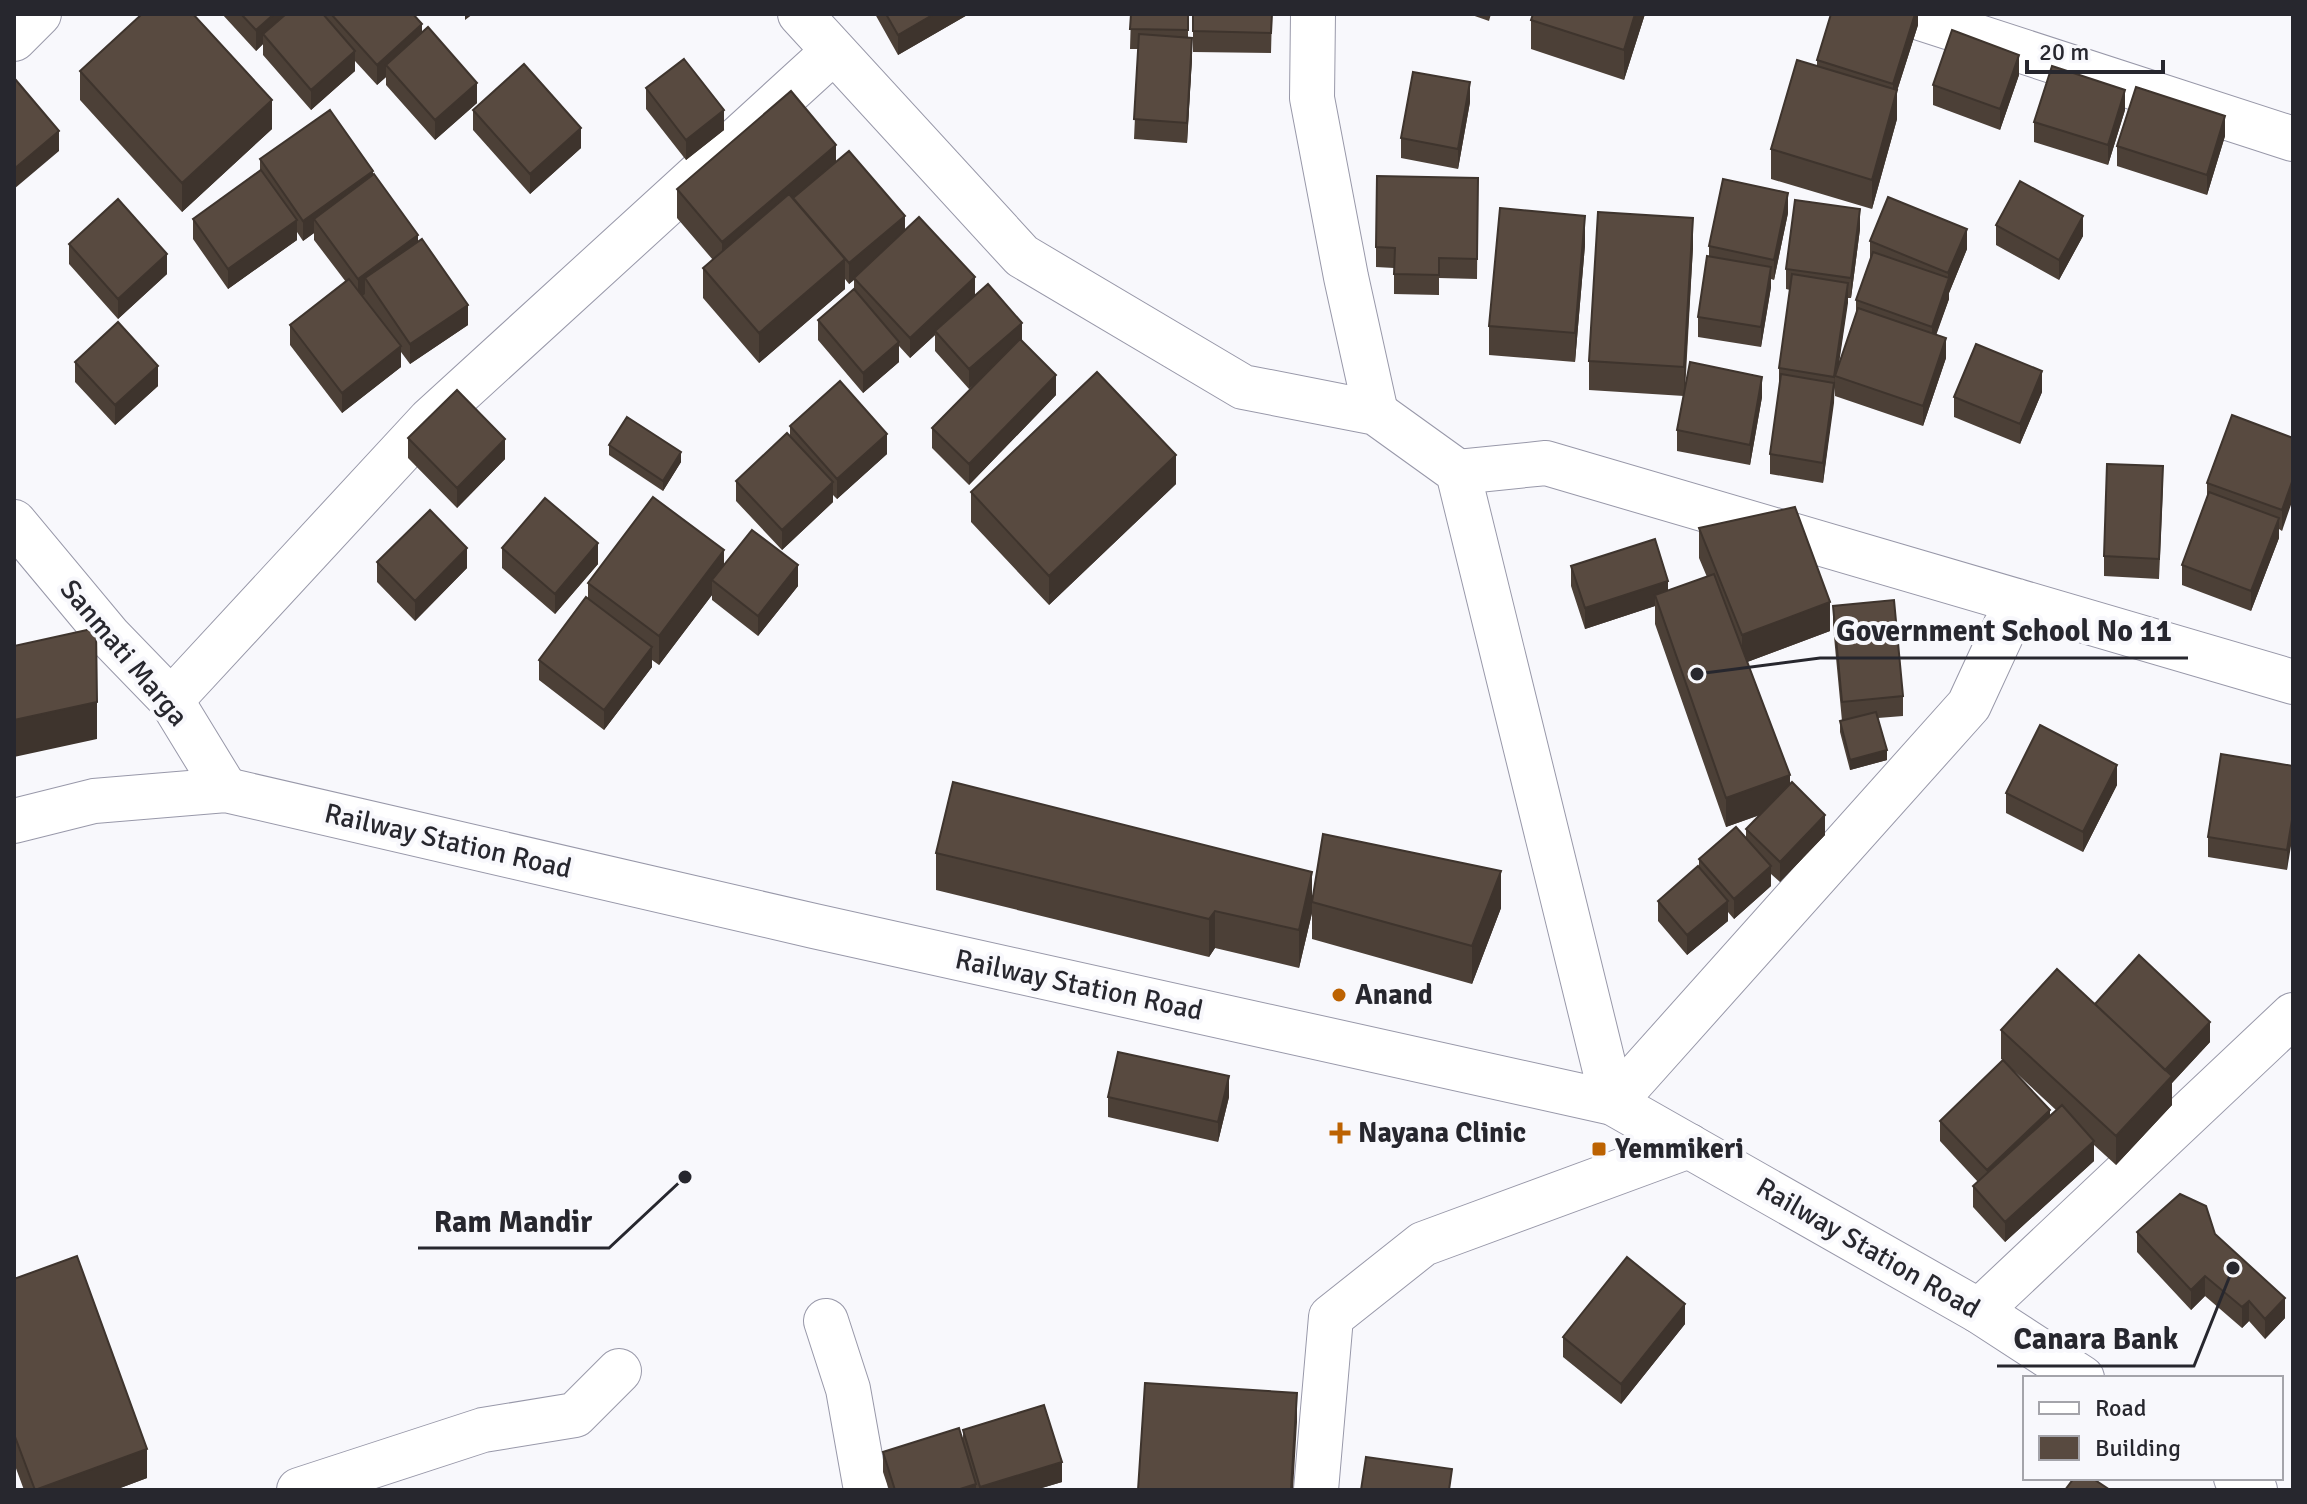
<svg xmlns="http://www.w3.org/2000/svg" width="2307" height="1504" font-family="Signika,sans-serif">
	<rect width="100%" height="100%" fill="#f8f8fc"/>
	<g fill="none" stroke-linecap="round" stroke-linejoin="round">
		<!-- minor casing -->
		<g stroke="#9898a9" stroke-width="46">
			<path id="minor" d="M 1313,14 L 1312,98 L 1346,277 L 1376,413
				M 1908,14 L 2293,139
				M 14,39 L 39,14
				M 1458,472 L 1546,463 L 2293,682
				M 14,522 L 109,636 L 171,700 L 226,790
				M 1613,1103 L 1969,705 L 2017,601
				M 1979,1311 L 2293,1015
				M 826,1321 L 848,1389 L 866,1490
				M 299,1490 L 483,1430 L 575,1415 L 619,1371
				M 1316,1490 L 1331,1317 L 1423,1244 L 1689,1146"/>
		</g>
		<!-- tertiary casing -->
		<g stroke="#9898a9" stroke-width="46">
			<path id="tertiary" d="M 800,14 L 1022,256 L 1243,387 L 1376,413 L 1458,472 L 1613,1103
				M 171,700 L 430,420 L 834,51"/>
		</g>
		<!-- secondary casing -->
		<g stroke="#9898a9" stroke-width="46">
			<path id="secondary" d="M 14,821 L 94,801 L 226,790 L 814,926 L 1613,1103 L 1979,1311 L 2082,1378
				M 2236,1478 L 2255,1490"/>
		</g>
		<!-- minor -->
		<use href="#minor" stroke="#fff" stroke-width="44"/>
		<!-- tertiary -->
		<use href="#tertiary" stroke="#fff" stroke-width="44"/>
		<!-- secondary -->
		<use href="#secondary" stroke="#fff" stroke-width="44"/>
	</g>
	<!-- wall -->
	<path fill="#4c4037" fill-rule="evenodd" d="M 222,14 L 413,14 L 422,32 L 477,103 L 435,140 L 386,85 L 386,77 L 377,85 L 355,61 L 355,71 L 311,110 L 263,55 L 263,44 L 256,51 Z
		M 875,14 L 969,14 L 898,55 Z
		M 1131,14 L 1188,14 L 1188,38 L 1192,58 L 1187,143 L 1134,139 L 1138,49 L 1130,49 Z
		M 1193,14 L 1272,14 L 1271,53 L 1193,52 Z
		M 1469,14 L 1491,14 L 1489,21 Z
		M 1533,14 L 1645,14 L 1624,80 L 1531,49 L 1531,20 Z
		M 1918,14 L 1918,25 L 1897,91 L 1897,119 L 1872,209 L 1771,179 L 1771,149 L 1817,66 L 1817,60 Z
		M 80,71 L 272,129 L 182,212 L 80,100 Z
		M 2019,75 L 2000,130 L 1933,105 L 1933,85 Z
		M 646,88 L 724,130 L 686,160 L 646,109 Z
		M 1470,102 L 1458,169 L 1401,158 L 1401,138 Z
		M 473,110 L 581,148 L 530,194 L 473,130 Z
		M 2125,110 L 2108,165 L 2034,142 L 2034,122 Z
		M 2225,136 L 2207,195 L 2117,166 L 2117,146 Z
		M 260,159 L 373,175 L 418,242 L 468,325 L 410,364 L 401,352 L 401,367 L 342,413 L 290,345 L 290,325 L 346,282 L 314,240 L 314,233 L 303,241 L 297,232 L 297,240 L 228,289 L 193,239 L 193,219 L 260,170 Z
		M 836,162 L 905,230 L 1022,341 L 1056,395 L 969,485 L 932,448 L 932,428 L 977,382 L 969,389 L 935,351 L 935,335 L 910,358 L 899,346 L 899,362 L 863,393 L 818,340 L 818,320 L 854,289 L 854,280 L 849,284 L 845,279 L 845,289 L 759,363 L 703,298 L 703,268 L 713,260 L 677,218 L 677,189 Z
		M 1478,178 L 1477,279 L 1439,278 L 1439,295 L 1394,294 L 1394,268 L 1376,267 L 1376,247 Z
		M 1788,213 L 1774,280 L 1771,279 L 1771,287 L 1761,347 L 1698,337 L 1698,317 L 1709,256 L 1709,246 Z
		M 1996,225 L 2083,236 L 2059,280 L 1996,245 Z
		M 1860,229 L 1851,298 L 1848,298 L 1838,368 L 1856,313 L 1856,300 L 1870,261 L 1870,241 L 1967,249 L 1949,293 L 1949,299 L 1936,334 L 1946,358 L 1923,426 L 1835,396 L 1835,387 L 1823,483 L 1770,474 L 1770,454 L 1779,389 L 1779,368 L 1790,290 L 1786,289 L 1786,269 Z
		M 69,244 L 167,274 L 118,319 L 69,264 Z
		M 1585,245 L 1575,362 L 1489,355 L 1489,326 Z
		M 1693,247 L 1685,392 L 1762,397 L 1750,465 L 1677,451 L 1677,430 L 1684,396 L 1589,390 L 1589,361 Z
		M 75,362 L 158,386 L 115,425 L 75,382 Z
		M 2042,392 L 2020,444 L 1954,417 L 1954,397 Z
		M 790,426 L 887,454 L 837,499 L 833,495 L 833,502 L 782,550 L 736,501 L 736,481 L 790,435 Z
		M 408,438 L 505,459 L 457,508 L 408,458 Z
		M 2293,438 L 2282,531 L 2279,529 L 2279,538 L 2251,611 L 2182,585 L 2182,565 L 2207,497 L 2207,483 Z
		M 609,445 L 681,462 L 663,491 L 609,455 Z
		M 1176,484 L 1049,605 L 971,522 L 971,492 Z
		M 2163,486 L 2159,579 L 2104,576 L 2104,556 Z
		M 1699,528 L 1830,631 L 1747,662 L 1790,784 L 1825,835 L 1780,882 L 1771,874 L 1771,886 L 1734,919 L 1728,912 L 1728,921 L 1687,955 L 1658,921 L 1658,901 L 1699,867 L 1699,859 L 1746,838 L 1746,829 L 1760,815 L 1726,827 L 1655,624 L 1655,606 L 1585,629 L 1571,586 L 1571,566 L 1668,590 L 1707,577 L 1699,558 Z
		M 502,548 L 598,564 L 555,614 L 502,568 Z
		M 377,562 L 467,568 L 415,621 L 377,582 Z
		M 724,565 L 798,586 L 758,636 L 712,600 L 712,595 L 659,665 L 652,660 L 652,667 L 604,730 L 539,680 L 539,660 L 588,599 L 588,583 Z
		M 1833,606 L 1903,696 L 1903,716 L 1878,718 L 1887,760 L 1850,770 L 1840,732 L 1840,721 L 1842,721 L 1833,626 Z
		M 2293,766 L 2287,870 L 2208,857 L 2208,837 Z
		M 2117,785 L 2083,852 L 2006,813 L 2006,793 Z
		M 936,853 L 1312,897 L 1501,908 L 1472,984 L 1312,939 L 1312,913 L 1299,968 L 1215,948 L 1209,957 L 936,890 Z
		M 2095,1004 L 2210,1042 L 2172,1083 L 2172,1105 L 2116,1165 L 2094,1145 L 2094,1161 L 2005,1242 L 1973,1207 L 1973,1186 L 1978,1182 L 1940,1141 L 1940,1121 L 2003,1060 L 2001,1059 L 2001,1030 ZM 2012,1069 L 2056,1110 L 2050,1115 Z
		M 1108,1097 L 1229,1097 L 1218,1142 L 1108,1117 Z
		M 2137,1232 L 2215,1234 L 2285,1318 L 2265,1339 L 2249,1321 L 2242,1328 L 2205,1296 L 2191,1310 L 2137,1252 Z
		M 14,1279 L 147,1478 L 115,1490 L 24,1490 L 14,1463 Z
		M 1685,1324 L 1621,1404 L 1563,1357 L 1563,1337 Z
		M 963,1430 L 1062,1482 L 1035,1490 L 889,1490 L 883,1472 L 883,1452 L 963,1440 Z"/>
	<!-- shaded-wall -->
	<path fill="#3e342d" d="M 274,14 L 296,14 L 263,34 L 263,44 L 256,51 L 256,30 Z
		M 465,14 L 473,14 L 465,20 Z
		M 934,14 L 969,14 L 898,55 L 898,35 Z
		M 1635,14 L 1645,14 L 1624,80 L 1624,50 Z
		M 1915,14 L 1918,14 L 1918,25 L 1897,91 L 1897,119 L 1872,209 L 1872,180 L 1893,104 L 1893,84 Z
		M 422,24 L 422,44 L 386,65 L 386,77 L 377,85 L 377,65 Z
		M 1192,38 L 1192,58 L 1187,143 L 1187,123 Z
		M 355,51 L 355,71 L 311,110 L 311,90 Z
		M 2019,55 L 2019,75 L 2000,130 L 2000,109 Z
		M 1470,82 L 1470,102 L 1458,169 L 1458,149 Z
		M 477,83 L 477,103 L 435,140 L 435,120 Z
		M 2125,90 L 2125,110 L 2108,165 L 2108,145 Z
		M 272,100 L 272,129 L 182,212 L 182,183 Z
		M 724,110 L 724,130 L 686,160 L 686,140 Z
		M 2225,116 L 2225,136 L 2207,195 L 2207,175 Z
		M 581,128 L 581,148 L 530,194 L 530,174 Z
		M 59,131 L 59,151 L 14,189 L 14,169 Z
		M 836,145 L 836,174 L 722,272 L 722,242 Z
		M 373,171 L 373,191 L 314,219 L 314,233 L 303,241 L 303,221 Z
		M 1788,193 L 1788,213 L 1774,280 L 1774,260 Z
		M 1860,209 L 1860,229 L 1851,298 L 1851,278 Z
		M 905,216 L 905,236 L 849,284 L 849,263 Z
		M 1585,216 L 1585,245 L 1575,362 L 1575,333 Z
		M 2083,216 L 2083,236 L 2059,280 L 2059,260 Z
		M 1693,218 L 1693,247 L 1684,396 L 1684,367 Z
		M 297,220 L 297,240 L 228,289 L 228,269 Z
		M 1967,229 L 1967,249 L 1949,293 L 1949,299 L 1932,347 L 1932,327 L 1948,279 L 1948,273 Z
		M 418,235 L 418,255 L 365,278 L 365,294 L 358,299 L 358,279 Z
		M 167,254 L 167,274 L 118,319 L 118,299 Z
		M 845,259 L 845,289 L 759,363 L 759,333 Z
		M 1771,267 L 1771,287 L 1761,347 L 1761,327 Z
		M 975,277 L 975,297 L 935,331 L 935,335 L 910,358 L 910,338 Z
		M 1848,283 L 1848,303 L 1837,377 L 1835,376 L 1834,403 L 1823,483 L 1823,463 Z
		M 468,305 L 468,325 L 410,364 L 410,344 Z
		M 1022,323 L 1022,343 L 969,389 L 969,369 Z
		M 1946,338 L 1946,358 L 1923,426 L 1923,406 Z
		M 899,342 L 899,362 L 863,393 L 863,373 Z
		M 401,346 L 401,367 L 342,413 L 342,393 Z
		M 158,366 L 158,386 L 115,425 L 115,405 Z
		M 2042,371 L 2042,392 L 2020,444 L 2020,424 Z
		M 1056,375 L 1056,395 L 969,485 L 969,464 Z
		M 1762,377 L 1762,397 L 1750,465 L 1750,445 Z
		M 887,434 L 887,454 L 837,499 L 837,479 Z
		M 505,439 L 505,459 L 457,508 L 457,488 Z
		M 681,452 L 681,462 L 663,491 L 663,481 Z
		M 1176,455 L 1176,484 L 1049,605 L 1049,576 Z
		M 2293,479 L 2293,499 L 2282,531 L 2282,510 Z
		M 833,482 L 833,502 L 782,550 L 782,530 Z
		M 2279,518 L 2279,538 L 2251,611 L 2251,591 Z
		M 598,543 L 598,564 L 555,614 L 555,594 Z
		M 467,548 L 467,568 L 415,621 L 415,601 Z
		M 724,550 L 724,580 L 712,580 L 712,595 L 659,665 L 659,636 Z
		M 798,565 L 798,586 L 758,636 L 758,616 Z
		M 1668,581 L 1668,601 L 1655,595 L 1655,606 L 1585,629 L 1585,608 Z
		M 1830,602 L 1830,631 L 1742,664 L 1742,635 Z
		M 652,647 L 652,667 L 604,730 L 604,710 Z
		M 97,702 L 97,739 L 14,757 L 14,720 Z
		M 1887,750 L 1887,760 L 1850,770 L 1850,760 Z
		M 2117,765 L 2117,785 L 2083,852 L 2083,832 Z
		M 1790,775 L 1790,804 L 1726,827 L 1726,798 Z
		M 2293,814 L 2293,834 L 2287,870 L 2287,850 Z
		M 1825,815 L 1825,835 L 1780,882 L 1780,862 Z
		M 1771,866 L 1771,886 L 1734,919 L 1734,899 Z
		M 1501,871 L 1501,908 L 1472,984 L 1472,946 Z
		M 1312,872 L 1312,913 L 1299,968 L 1299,930 Z
		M 1728,901 L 1728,921 L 1687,955 L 1687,935 Z
		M 1215,911 L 1215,948 L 1209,957 L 1209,919 Z
		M 2210,1022 L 2210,1042 L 2172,1083 L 2172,1105 L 2116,1165 L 2116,1136 L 2165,1070 Z
		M 1229,1076 L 1229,1097 L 1218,1142 L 1218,1122 Z
		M 2050,1110 L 2050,1130 L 1987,1190 L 1987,1170 Z
		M 2094,1141 L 2094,1161 L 2005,1242 L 2005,1222 Z
		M 2205,1276 L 2205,1296 L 2191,1310 L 2191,1290 Z
		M 2285,1298 L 2285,1318 L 2265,1339 L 2265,1319 Z
		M 2249,1301 L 2249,1321 L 2242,1328 L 2242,1307 Z
		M 1685,1304 L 1685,1324 L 1621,1404 L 1621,1384 Z
		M 1297,1393 L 1297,1422 L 1293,1490 L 1291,1490 Z
		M 147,1449 L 147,1478 L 115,1490 L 35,1490 Z
		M 1062,1462 L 1062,1482 L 1035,1490 L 980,1490 L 980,1487 Z
		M 976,1484 L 976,1490 L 957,1490 Z"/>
	<!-- building -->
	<path fill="#584a40" stroke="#3e342d" stroke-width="2" d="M 142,14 L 193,14 L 272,100 L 182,183 L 80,71 Z
		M 241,14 L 274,14 L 256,30 Z
		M 286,14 L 323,14 L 355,51 L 311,90 L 263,34 Z
		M 331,14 L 413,14 L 422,24 L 377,65 Z
		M 886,14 L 934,14 L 898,35 Z
		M 1131,14 L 1188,14 L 1188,30 L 1130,29 Z
		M 1193,14 L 1272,14 L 1271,33 L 1193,31 Z
		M 1533,14 L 1635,14 L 1624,50 L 1531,20 Z
		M 1831,14 L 1915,14 L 1893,84 L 1817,60 Z
		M 428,27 L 477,83 L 435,120 L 386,65 Z
		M 1952,30 L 2019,55 L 2000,109 L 1933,85 Z
		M 1139,34 L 1192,38 L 1187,123 L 1134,119 Z
		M 684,59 L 724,110 L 686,140 L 646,88 Z
		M 1797,60 L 1897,90 L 1872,180 L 1771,149 Z
		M 524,64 L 581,128 L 530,174 L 473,110 Z
		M 2052,66 L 2125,90 L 2108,145 L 2034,122 Z
		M 1413,72 L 1470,82 L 1458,149 L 1401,138 Z
		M 15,79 L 59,131 L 14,169 L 14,81 Z
		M 2136,87 L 2225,116 L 2207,175 L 2117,146 Z
		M 791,91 L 836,145 L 722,242 L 677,189 Z
		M 330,110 L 373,171 L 303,221 L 260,159 Z
		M 849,151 L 905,216 L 849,263 L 793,198 Z
		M 261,170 L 297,220 L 228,269 L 193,219 Z
		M 374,174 L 418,235 L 358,279 L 314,219 Z
		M 1377,176 L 1478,178 L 1477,259 L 1439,258 L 1439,275 L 1394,274 L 1395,248 L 1376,247 Z
		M 1723,179 L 1788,193 L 1774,260 L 1709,246 Z
		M 2020,181 L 2083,216 L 2059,260 L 1996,225 Z
		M 789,194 L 845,259 L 759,333 L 703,268 Z
		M 1888,197 L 1967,229 L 1948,273 L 1870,241 Z
		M 118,199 L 167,254 L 118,299 L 69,244 Z
		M 1795,200 L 1860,209 L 1851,278 L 1786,269 Z
		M 1500,208 L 1585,216 L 1575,333 L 1489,326 Z
		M 1598,212 L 1693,218 L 1684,367 L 1589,361 Z
		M 919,217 L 975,277 L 910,338 L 854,278 Z
		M 422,239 L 468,305 L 410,344 L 365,278 Z
		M 1873,252 L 1949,278 L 1932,327 L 1856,300 Z
		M 1707,256 L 1771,267 L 1761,327 L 1698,317 Z
		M 1792,274 L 1848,283 L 1834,377 L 1779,368 Z
		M 349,279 L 401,346 L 342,393 L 290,325 Z
		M 988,284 L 1022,323 L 969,369 L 935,331 Z
		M 854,289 L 899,342 L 863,373 L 818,320 Z
		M 1858,308 L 1946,338 L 1923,406 L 1835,376 Z
		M 118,322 L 158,366 L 115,405 L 75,362 Z
		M 1020,339 L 1056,375 L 969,464 L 932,428 Z
		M 1976,344 L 2042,371 L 2020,424 L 1954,397 Z
		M 1690,362 L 1762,377 L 1750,445 L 1677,430 Z
		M 1097,372 L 1176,455 L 1049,576 L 971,492 Z
		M 1781,374 L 1834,383 L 1823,463 L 1770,454 Z
		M 840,381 L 887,434 L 837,479 L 790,426 Z
		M 457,390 L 505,439 L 457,488 L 408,438 Z
		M 2232,415 L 2293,438 L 2293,479 L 2282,510 L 2207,483 Z
		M 627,417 L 681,452 L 663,481 L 609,445 Z
		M 787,433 L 833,482 L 782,530 L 736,481 Z
		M 2107,464 L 2163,466 L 2159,559 L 2104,556 Z
		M 2209,492 L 2279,518 L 2251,591 L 2182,565 Z
		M 653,497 L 724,550 L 659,636 L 588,583 Z
		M 545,498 L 598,543 L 555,594 L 502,548 Z
		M 1795,507 L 1830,602 L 1742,635 L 1699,528 Z
		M 430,510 L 467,548 L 415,601 L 377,562 Z
		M 752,530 L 798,565 L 758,616 L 712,580 Z
		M 1655,539 L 1668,581 L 1585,608 L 1571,566 Z
		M 1714,574 L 1790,775 L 1726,798 L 1655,595 Z
		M 586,597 L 652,647 L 604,710 L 539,660 Z
		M 1894,600 L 1903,696 L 1842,702 L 1833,606 Z
		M 96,628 L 97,702 L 14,720 L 14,646 Z
		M 1876,712 L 1887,750 L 1850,760 L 1840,721 Z
		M 2040,725 L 2117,765 L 2083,832 L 2006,793 Z
		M 2221,754 L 2293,766 L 2293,814 L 2287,850 L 2208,837 Z
		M 953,782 L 1312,872 L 1299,930 L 1215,911 L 1209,919 L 936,853 Z
		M 1792,782 L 1825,815 L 1780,862 L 1746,829 Z
		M 1736,827 L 1771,866 L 1734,899 L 1699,859 Z
		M 1323,834 L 1501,871 L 1472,946 L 1312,902 Z
		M 1698,866 L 1728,901 L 1687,935 L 1658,901 Z
		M 2139,955 L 2210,1022 L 2165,1070 L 2095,1004 Z
		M 2057,969 L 2172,1076 L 2116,1136 L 2001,1030 Z
		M 1118,1052 L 1229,1076 L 1218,1122 L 1108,1097 Z
		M 2003,1060 L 2050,1110 L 1987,1170 L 1940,1121 Z
		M 2062,1105 L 2094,1141 L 2005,1222 L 1973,1186 Z
		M 2180,1194 L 2206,1206 L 2215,1234 L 2285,1298 L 2265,1319 L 2249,1301 L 2242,1307 L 2205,1276 L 2191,1290 L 2137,1232 Z
		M 77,1256 L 147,1449 L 35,1490 L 14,1434 L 14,1279 Z
		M 1627,1257 L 1685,1304 L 1621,1384 L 1563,1337 Z
		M 1145,1383 L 1297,1393 L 1291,1490 L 1138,1490 Z
		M 1044,1405 L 1062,1462 L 980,1487 L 963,1430 Z
		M 959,1428 L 976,1484 L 957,1490 L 895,1490 L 883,1452 Z
		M 1366,1457 L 1452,1469 L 1449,1490 L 1361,1490 Z
		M 2074,1478 L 2092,1478 L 2110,1490 L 2065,1490 Z"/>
	<!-- markers -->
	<g fill="#bc6201" stroke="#f8f8fc" stroke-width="3">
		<circle cx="1339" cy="995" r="8"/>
		<path d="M1336 1121h8v8h8v8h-8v8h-8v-8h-8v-8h8z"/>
		<rect x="1591" y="1141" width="16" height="16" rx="4"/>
	</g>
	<g text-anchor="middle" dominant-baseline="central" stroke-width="8" stroke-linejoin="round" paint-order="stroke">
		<!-- street labels -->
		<g font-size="28" fill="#27272e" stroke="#f8f8fc">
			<text transform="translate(124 653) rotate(50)">Sanmati Marga</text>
			<text transform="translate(448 841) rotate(13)">Railway Station Road</text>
			<text transform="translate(1079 985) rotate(12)">Railway Station Road</text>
			<text transform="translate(1868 1248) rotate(30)">Railway Station Road</text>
		</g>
		<!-- poi labels -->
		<g font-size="28" font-weight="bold" fill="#27272e" stroke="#f8f8fc" text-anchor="start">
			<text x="1355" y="995">Anand</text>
			<text x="1358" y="1133">Nayana Clinic</text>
			<text x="1615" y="1149">Yemmikeri</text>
		</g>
	</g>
	<!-- callouts -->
	<path fill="none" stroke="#27272e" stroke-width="3" d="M1697 674L1820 658H2188M685 1177L609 1248H418M2233 1268L2194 1366H1997"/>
	<g fill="#27272e" stroke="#f8f8fc" stroke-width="3">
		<circle cx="1697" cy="674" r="8"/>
		<circle cx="685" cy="1177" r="8"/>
		<circle cx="2233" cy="1268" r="8"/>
	</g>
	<g font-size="30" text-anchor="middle" font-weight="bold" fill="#27272e" stroke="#f8f8fc" stroke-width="8" stroke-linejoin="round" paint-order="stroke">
		<text x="2004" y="641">Government School No 11</text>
		<text x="513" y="1232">Ram Mandir</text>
		<text x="2096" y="1349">Canara Bank</text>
	</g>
	<!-- border -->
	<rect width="2307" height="1504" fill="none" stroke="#27272e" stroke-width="32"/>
	<!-- legend -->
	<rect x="2023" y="1376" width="260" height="104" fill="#f8f8fc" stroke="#a4a4aa" stroke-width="2"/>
	<rect x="2039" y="1402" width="40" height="12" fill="#ffffff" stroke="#a4a4aa" stroke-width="2"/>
	<text x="2095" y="1416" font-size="24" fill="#27272e">Road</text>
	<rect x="2039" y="1436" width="40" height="24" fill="#584a40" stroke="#a4a4aa" stroke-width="2"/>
	<text x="2095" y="1456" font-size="24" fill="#27272e">Building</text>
	<!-- scale -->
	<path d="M2027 60v12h136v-12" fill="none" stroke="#27272e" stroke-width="4"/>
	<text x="2039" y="60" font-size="24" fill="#27272e" stroke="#f8f8fc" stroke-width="6" paint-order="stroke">20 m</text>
</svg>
